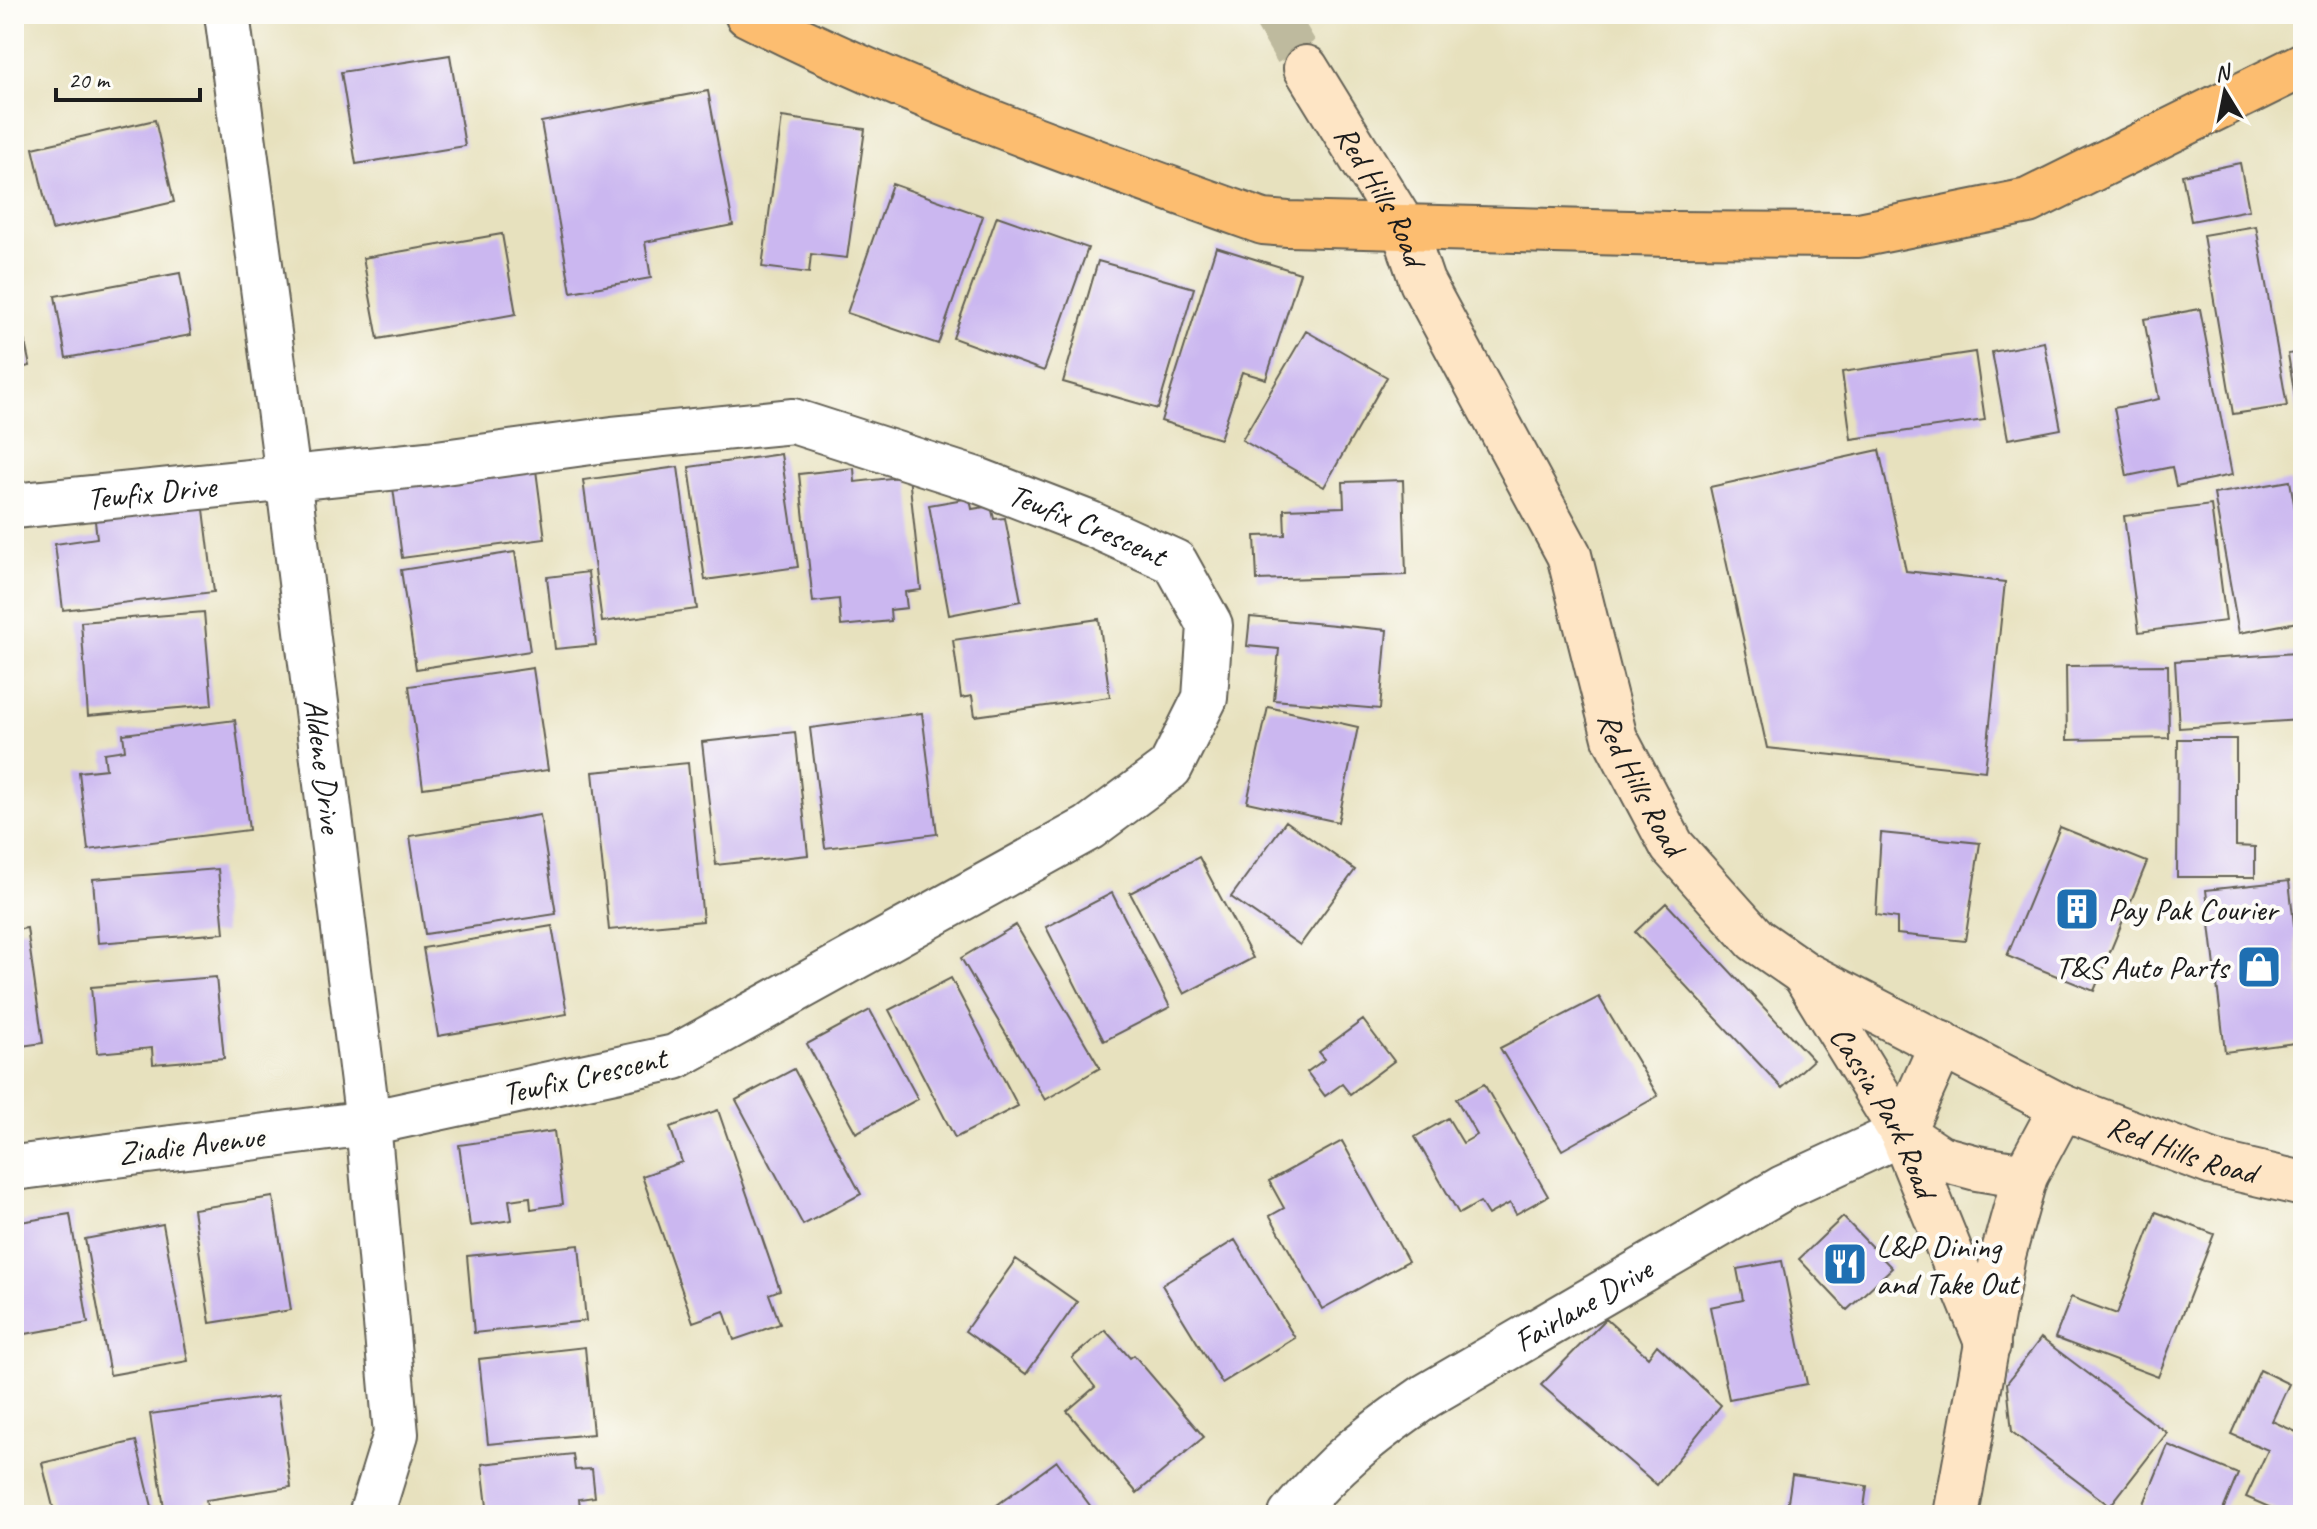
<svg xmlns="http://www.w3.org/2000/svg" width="2317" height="1529" font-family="Caveat,sans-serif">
	<rect width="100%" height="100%" fill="#fdfcf7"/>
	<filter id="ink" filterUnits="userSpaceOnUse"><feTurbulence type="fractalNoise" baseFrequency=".0125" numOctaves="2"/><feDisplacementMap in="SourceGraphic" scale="16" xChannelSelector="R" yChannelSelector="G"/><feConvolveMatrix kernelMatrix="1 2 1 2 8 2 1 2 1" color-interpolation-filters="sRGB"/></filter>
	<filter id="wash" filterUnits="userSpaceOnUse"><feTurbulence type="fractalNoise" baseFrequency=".006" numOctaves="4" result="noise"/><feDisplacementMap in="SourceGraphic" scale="32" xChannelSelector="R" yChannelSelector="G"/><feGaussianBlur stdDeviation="1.8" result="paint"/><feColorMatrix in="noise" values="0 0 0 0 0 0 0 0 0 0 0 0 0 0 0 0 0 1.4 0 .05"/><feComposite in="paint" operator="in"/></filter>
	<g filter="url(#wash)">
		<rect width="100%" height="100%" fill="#e7e1be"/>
		<g id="blocks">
			<!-- building -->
			<path fill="#cbb7f0" d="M 450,55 L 465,146 L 356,164 L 341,72 Z
				M 708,91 L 733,225 L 645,242 L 651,278 L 571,292 L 541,122 Z
				M 782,117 L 865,129 L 847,258 L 811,254 L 809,273 L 762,267 Z
				M 155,120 L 174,202 L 52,230 L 33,148 Z
				M 2240,163 L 2249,210 L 2191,221 L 2182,175 Z
				M 892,184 L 983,216 L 938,344 L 847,313 Z
				M 997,216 L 1088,248 L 1044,371 L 953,338 Z
				M 2256,226 L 2287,406 L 2233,414 L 2203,235 Z
				M 502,234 L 516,314 L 378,339 L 363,258 Z
				M 1216,247 L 1300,273 L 1266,379 L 1242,372 L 1220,439 L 1161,421 Z
				M 1098,261 L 1194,288 L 1158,409 L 1063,382 Z
				M 180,273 L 191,335 L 66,358 L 55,296 Z
				M 14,291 L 30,366 L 14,369 Z
				M 2200,309 L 2232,475 L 2176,486 L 2172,467 L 2127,476 L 2114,408 L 2159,399 L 2144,319 Z
				M 1306,331 L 1387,377 L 1324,487 L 1242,440 Z
				M 2044,342 L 2061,429 L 2008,439 L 1992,352 Z
				M 1975,352 L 1985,420 L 1851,439 L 1842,372 Z
				M 2303,352 L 2303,434 L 2301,434 L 2288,354 Z
				M 1879,450 L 1906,571 L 2005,582 L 1985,771 L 1767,748 L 1710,487 Z
				M 781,454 L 798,567 L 705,580 L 689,467 Z
				M 390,464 L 536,470 L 545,539 L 402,558 Z
				M 678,467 L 697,609 L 602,622 L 583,480 Z
				M 854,468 L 855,482 L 909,476 L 921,590 L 905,592 L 907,608 L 890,610 L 891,621 L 841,626 L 839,599 L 813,602 L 799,474 Z
				M 1403,480 L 1406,575 L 1257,580 L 1255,536 L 1285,535 L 1284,509 L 1344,507 L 1343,482 Z
				M 2290,481 L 2303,553 L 2303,621 L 2239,633 L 2214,494 Z
				M 970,498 L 972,509 L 991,506 L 994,519 L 1005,518 L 1021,601 L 949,615 L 929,505 Z
				M 203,501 L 214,592 L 63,610 L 55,544 L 97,538 L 94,513 Z
				M 2211,505 L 2226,621 L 2139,632 L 2124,516 Z
				M 515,552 L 530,651 L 416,669 L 401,570 Z
				M 588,572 L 596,645 L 555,649 L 547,577 Z
				M 204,612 L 212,705 L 88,716 L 81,622 Z
				M 1250,617 L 1387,630 L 1380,709 L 1274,700 L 1279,649 L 1247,646 Z
				M 1099,619 L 1110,697 L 975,716 L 972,696 L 961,698 L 953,640 Z
				M 2296,653 L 2301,720 L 2179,728 L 2175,661 Z
				M 2168,665 L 2169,738 L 2067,740 L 2066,666 Z
				M 533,668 L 548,770 L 423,788 L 409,686 Z
				M 1268,707 L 1358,727 L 1338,822 L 1247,802 Z
				M 922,713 L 937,834 L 825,848 L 810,728 Z
				M 235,720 L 249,830 L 88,850 L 79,772 L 106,769 L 104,753 L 125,750 L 123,734 Z
				M 795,732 L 808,855 L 716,865 L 702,742 Z
				M 2178,739 L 2236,739 L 2236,846 L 2255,847 L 2255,877 L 2177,877 Z
				M 688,763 L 703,921 L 609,930 L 593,772 Z
				M 540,815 L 556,914 L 425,934 L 410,836 Z
				M 1286,821 L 1355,870 L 1300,945 L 1231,897 Z
				M 2060,827 L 2147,862 L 2094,991 L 2007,956 Z
				M 1881,833 L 1980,843 L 1965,941 L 1897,934 L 1897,918 L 1876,915 Z
				M 1199,857 L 1253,958 L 1184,994 L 1130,893 Z
				M 218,869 L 224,933 L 98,943 L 93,879 Z
				M 2289,881 L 2303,1003 L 2303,1042 L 2225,1052 L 2206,890 Z
				M 1112,893 L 1170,1007 L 1104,1041 L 1046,927 Z
				M 1666,903 L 1813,1060 L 1782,1088 L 1635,932 Z
				M 1016,925 L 1100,1068 L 1045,1100 L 961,958 Z
				M 552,926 L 567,1014 L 438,1036 L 423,948 Z
				M 27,928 L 43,1043 L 14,1047 L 14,930 Z
				M 216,977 L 224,1058 L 153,1064 L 152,1048 L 97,1053 L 91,987 Z
				M 951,978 L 1018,1106 L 955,1138 L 889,1010 Z
				M 1599,997 L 1658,1096 L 1562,1150 L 1500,1048 Z
				M 870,1010 L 918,1099 L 856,1133 L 807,1044 Z
				M 1363,1020 L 1394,1061 L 1350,1094 L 1342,1084 L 1325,1096 L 1307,1072 L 1325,1059 L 1319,1052 Z
				M 794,1069 L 861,1194 L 803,1225 L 736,1100 Z
				M 1484,1084 L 1548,1196 L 1516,1214 L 1510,1203 L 1488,1215 L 1480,1202 L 1459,1214 L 1415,1137 L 1448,1118 L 1463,1143 L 1477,1135 L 1456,1099 Z
				M 718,1110 L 780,1290 L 769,1294 L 780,1324 L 734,1340 L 724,1311 L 693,1322 L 642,1176 L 682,1162 L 670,1127 Z
				M 554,1131 L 563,1204 L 531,1209 L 530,1197 L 509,1200 L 512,1220 L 470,1226 L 459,1145 Z
				M 1342,1141 L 1408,1261 L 1322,1309 L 1270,1216 L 1284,1208 L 1269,1181 Z
				M 273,1197 L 291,1310 L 210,1323 L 193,1209 Z
				M 2156,1212 L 2214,1234 L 2158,1377 L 2055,1338 L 2071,1297 L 2117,1314 Z
				M 70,1214 L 88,1323 L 14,1336 L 14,1223 Z
				M 1843,1217 L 1892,1268 L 1847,1310 L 1799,1259 Z
				M 163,1224 L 188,1361 L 110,1375 L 85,1239 Z
				M 1235,1240 L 1295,1338 L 1222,1383 L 1162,1285 Z
				M 579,1245 L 586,1321 L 474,1333 L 467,1256 Z
				M 1016,1259 L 1077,1302 L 1026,1374 L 965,1331 Z
				M 1782,1261 L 1807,1384 L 1729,1399 L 1710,1307 L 1743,1300 L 1737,1269 Z
				M 1606,1319 L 1648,1357 L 1657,1345 L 1721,1405 L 1657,1485 L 1541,1385 Z
				M 1105,1330 L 1130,1358 L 1134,1355 L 1204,1437 L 1137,1493 L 1067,1411 L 1095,1387 L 1072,1358 Z
				M 2041,1338 L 2167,1433 L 2110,1506 L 2012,1432 L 2007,1383 Z
				M 585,1347 L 593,1434 L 488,1444 L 479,1359 Z
				M 2260,1370 L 2289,1384 L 2272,1421 L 2303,1435 L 2303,1515 L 2287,1515 L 2246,1497 L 2268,1450 L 2231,1434 Z
				M 278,1396 L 291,1487 L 206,1500 L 208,1515 L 165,1515 L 150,1414 Z
				M 136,1441 L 154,1515 L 55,1515 L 42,1463 Z
				M 2168,1445 L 2238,1474 L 2221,1515 L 2166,1515 L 2143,1506 Z
				M 573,1454 L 575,1470 L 592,1469 L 595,1497 L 579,1499 L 581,1515 L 488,1515 L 482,1464 Z
				M 1057,1461 L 1097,1515 L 992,1515 L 989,1511 Z
				M 14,1474 L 16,1474 L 21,1515 L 14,1515 Z
				M 1792,1475 L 1867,1486 L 1863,1515 L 1786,1515 Z"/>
		</g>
	</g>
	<g filter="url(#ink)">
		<use href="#blocks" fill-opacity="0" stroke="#636155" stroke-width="2"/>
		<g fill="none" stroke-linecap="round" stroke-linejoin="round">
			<!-- secondary-tunnel -->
			<path stroke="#beba9e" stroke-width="44" stroke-dasharray="44 22" stroke-linecap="butt" d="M 1274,14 L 1306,68"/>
			<!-- street casing -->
			<g stroke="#636155" stroke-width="48">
				<g id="street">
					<path id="s1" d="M 227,14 L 288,477 L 368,1123 L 396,1434 L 371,1515"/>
					<path id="s2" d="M 14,506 L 437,463 L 613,439 L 793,421 L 977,480 L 1091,524 L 1175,562 L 1210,625 L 1205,698 L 1170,768 L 1089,828 L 675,1057 L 368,1123 L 14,1168"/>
					<path id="s3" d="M 1291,1515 C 1334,1463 1371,1434 1426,1396 L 1783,1188 L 1902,1133"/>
				</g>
			</g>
			<!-- secondary casing -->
			<g stroke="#636155" stroke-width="48">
				<g id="secondary">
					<path id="s4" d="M 1306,68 L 1403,226 L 1422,282 L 1569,555 L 1615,738 L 1672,846 L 1756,940 L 1805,974 L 2062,1107 L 2213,1163 L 2303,1184"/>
					<path id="s5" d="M 1805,975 L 1902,1133 L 1988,1345"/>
					<path d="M 1942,1044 L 1902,1133 L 1940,1158 L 1977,1168 L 2025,1176"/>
					<path d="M 1956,1515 L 2003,1255 L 2025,1176 L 2062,1107"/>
				</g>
			</g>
			<!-- highway casing -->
			<g stroke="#636155" stroke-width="48">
				<path id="highway" d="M 747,14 C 913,98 1089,160 1263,222 L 1288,224 L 1668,234 L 1859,235 L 2028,201 L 2303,65"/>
			</g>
			<!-- street -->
			<use href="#street" stroke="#fff" stroke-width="44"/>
			<!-- secondary -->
			<use href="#secondary" stroke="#fee5c5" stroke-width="44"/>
			<!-- highway -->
			<use href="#highway" stroke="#fcbd6f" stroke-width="44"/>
		</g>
	</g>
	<!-- icons -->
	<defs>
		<g id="building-square" transform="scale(2.3)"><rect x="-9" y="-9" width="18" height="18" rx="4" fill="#1f6fb2" stroke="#fdfcf7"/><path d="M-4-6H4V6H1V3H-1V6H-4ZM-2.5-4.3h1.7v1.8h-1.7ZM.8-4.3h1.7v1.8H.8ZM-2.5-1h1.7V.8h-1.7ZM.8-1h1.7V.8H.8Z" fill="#fff"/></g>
		<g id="shop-square" transform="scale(2.3)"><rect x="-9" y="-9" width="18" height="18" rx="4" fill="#1f6fb2" stroke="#fdfcf7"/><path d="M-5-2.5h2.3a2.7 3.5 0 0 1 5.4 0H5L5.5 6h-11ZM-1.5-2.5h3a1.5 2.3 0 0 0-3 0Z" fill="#fff"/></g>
		<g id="restaurant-square" transform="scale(2.3)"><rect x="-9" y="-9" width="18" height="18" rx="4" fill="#1f6fb2" stroke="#fdfcf7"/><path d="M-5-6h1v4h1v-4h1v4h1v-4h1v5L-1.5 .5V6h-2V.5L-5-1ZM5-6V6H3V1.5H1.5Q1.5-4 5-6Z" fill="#fff"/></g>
	</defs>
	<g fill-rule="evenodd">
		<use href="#building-square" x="2077" y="909"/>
		<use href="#shop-square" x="2259" y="967"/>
		<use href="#restaurant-square" x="1845" y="1264"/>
	</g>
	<g text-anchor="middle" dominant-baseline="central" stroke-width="8" stroke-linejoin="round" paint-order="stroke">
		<!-- street labels -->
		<g font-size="32" fill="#1c1c1c" stroke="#fdfcf7">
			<text stroke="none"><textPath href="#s4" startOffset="148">Red Hills Road</textPath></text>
			<text stroke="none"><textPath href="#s2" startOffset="138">Tewfix Drive</textPath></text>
			<text stroke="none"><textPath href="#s2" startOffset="1096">Tewfix Crescent</textPath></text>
			<text stroke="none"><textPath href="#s1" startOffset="758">Aldene Drive</textPath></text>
			<text stroke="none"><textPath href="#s4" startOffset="796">Red Hills Road</textPath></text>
			<text transform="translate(584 1076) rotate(-13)">Tewfix Crescent</text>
			<text stroke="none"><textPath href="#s5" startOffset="158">Cassia Park Road</textPath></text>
			<text transform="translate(191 1145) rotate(-7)">Ziadie Avenue</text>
			<text stroke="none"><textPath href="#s4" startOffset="1468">Red Hills Road</textPath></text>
			<text stroke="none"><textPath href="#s3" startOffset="362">Fairlane Drive</textPath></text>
		</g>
		<!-- poi labels -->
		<g font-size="32" fill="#1c1c1c" stroke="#fdfcf7" text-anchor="start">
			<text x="2108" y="909">Pay Pak Courier</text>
			<text x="2228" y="967" text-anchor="end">T&amp;S Auto Parts</text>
			<text x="1876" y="1246">L&amp;P Dining<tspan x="1876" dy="37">and Take Out</tspan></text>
		</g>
	</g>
	<!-- margin -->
	<rect width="2317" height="1529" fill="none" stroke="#fdfcf7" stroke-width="48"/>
	<!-- north arrow -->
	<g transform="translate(2225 92) rotate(350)" stroke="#fdfcf7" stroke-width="6" paint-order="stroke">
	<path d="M0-6L14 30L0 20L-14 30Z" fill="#1c1c1c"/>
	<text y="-12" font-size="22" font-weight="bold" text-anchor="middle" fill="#1c1c1c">N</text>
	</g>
	<!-- scale -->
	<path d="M56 88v12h144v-12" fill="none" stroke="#1c1c1c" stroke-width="4"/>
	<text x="68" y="88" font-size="24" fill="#1c1c1c" stroke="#fdfcf7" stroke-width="6" paint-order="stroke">20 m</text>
</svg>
